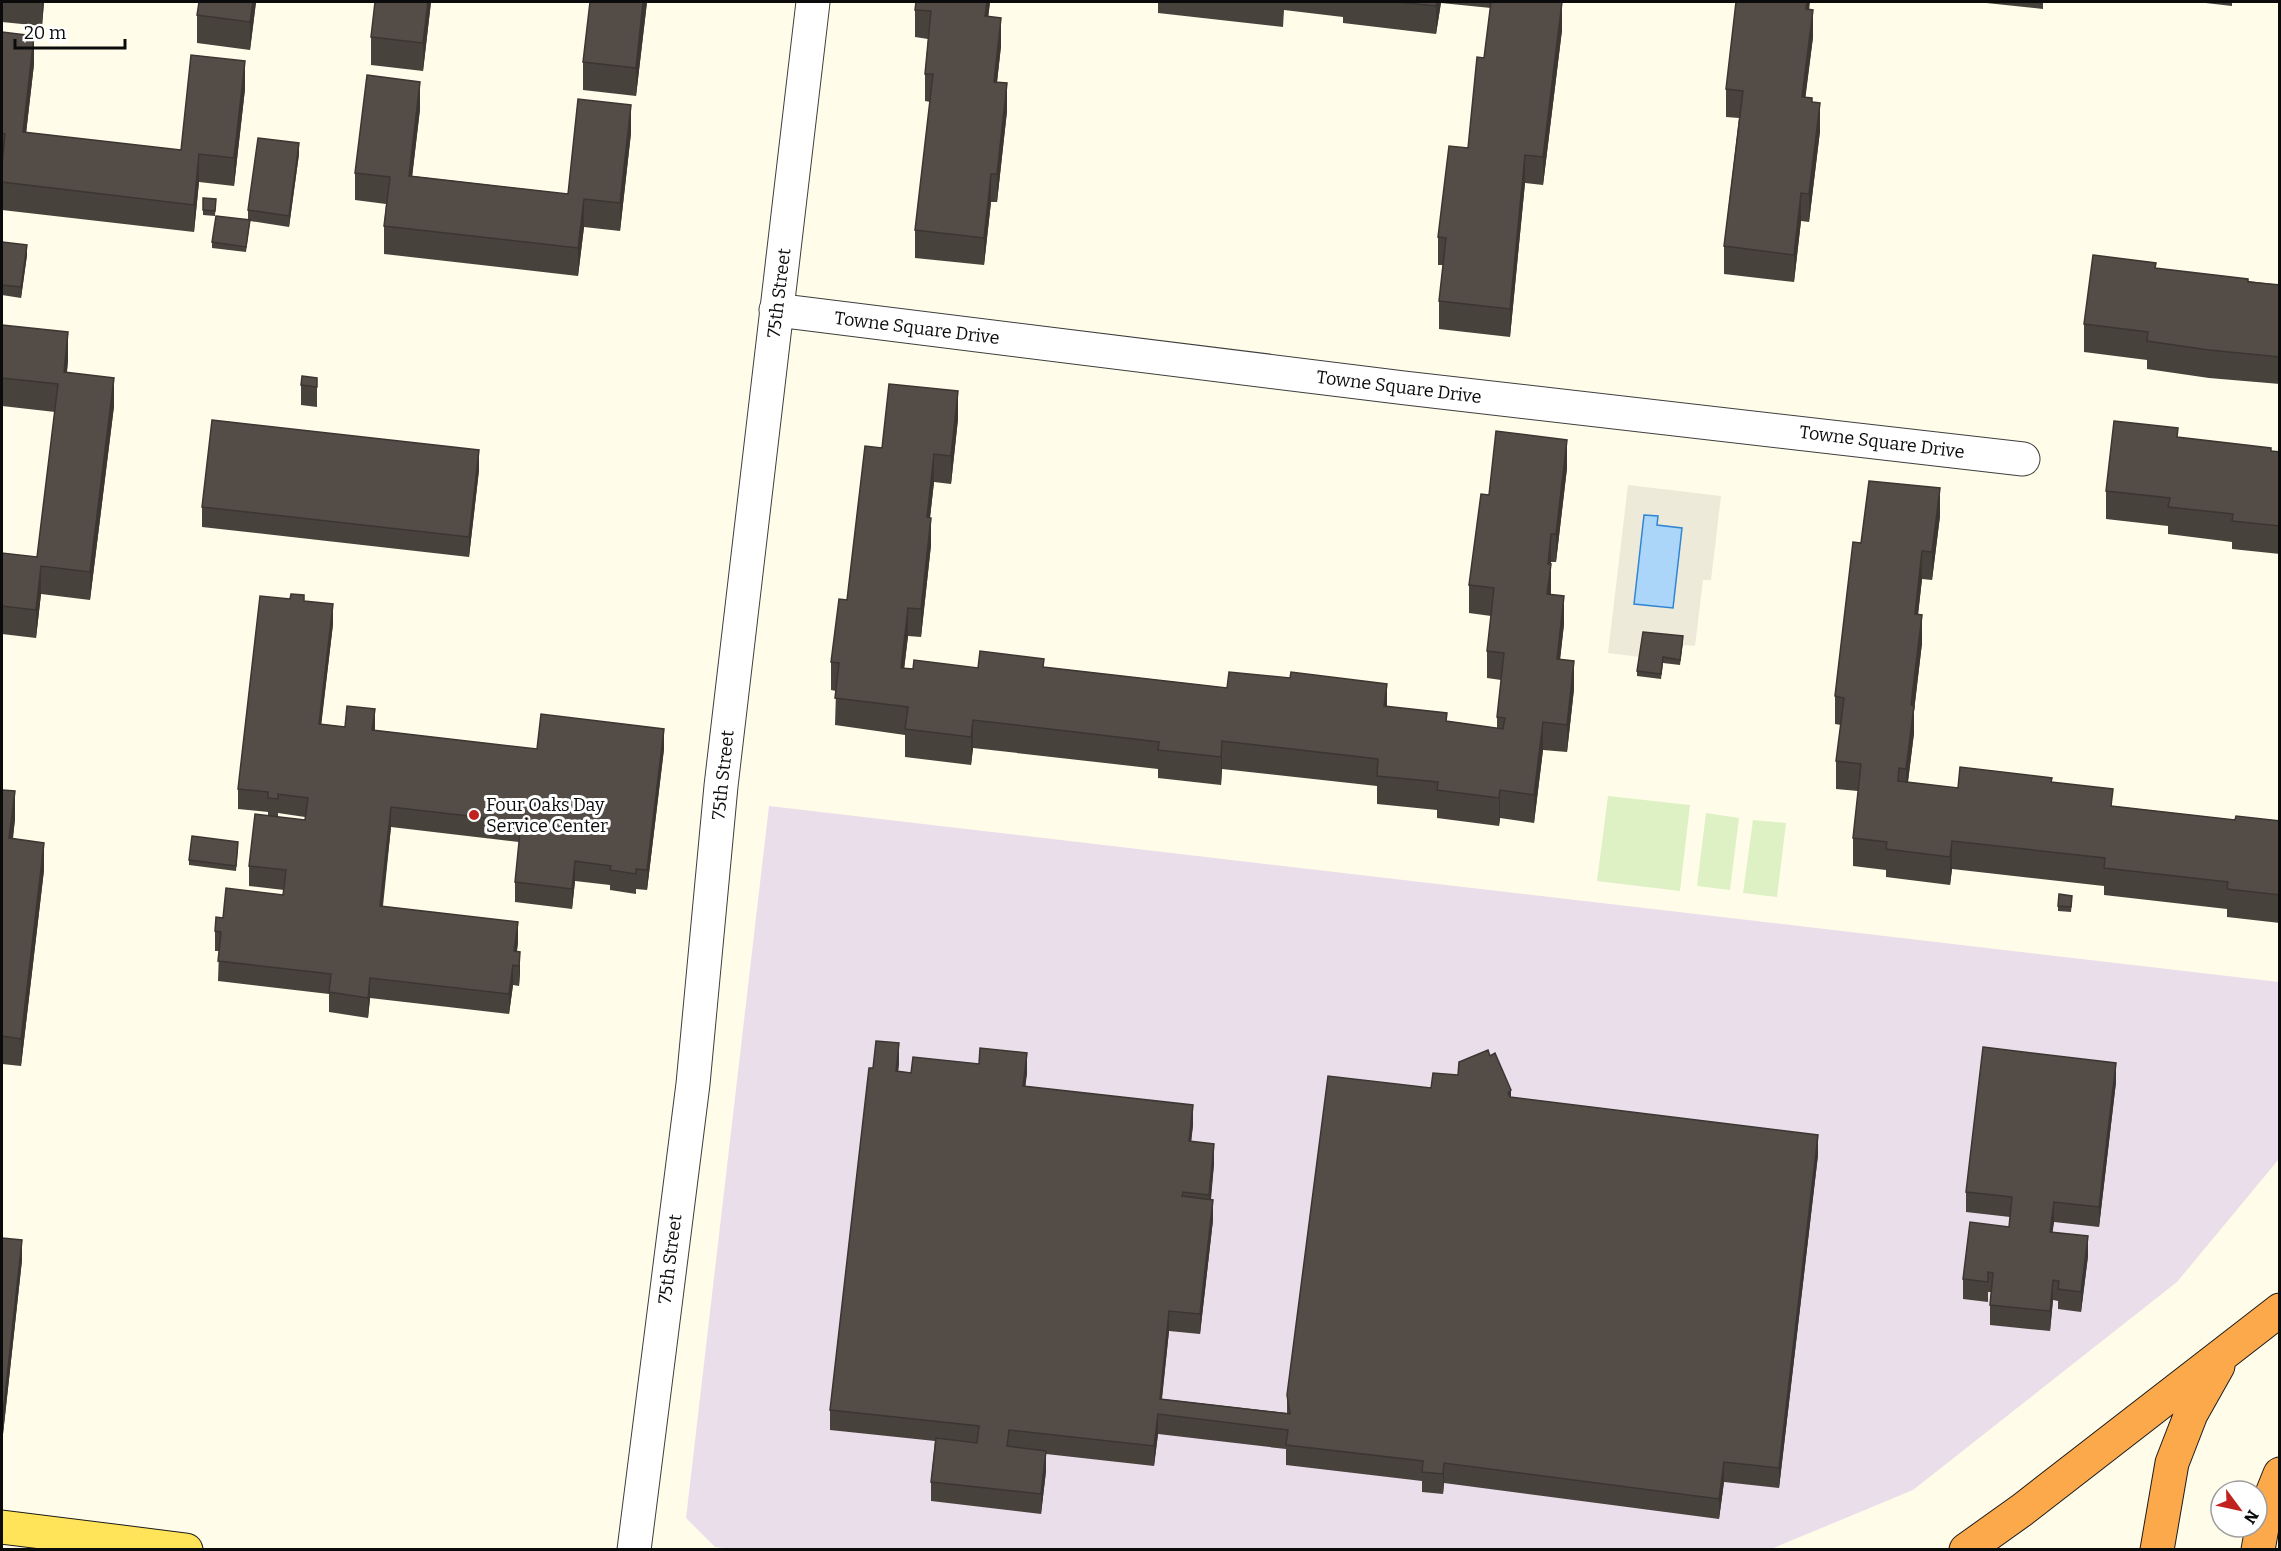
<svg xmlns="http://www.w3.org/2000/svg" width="2281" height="1551" font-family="Bitter,serif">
	<rect width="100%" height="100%" fill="#fffce9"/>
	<!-- industrial -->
	<path fill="#ebdeeb" d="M 769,806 L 2279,982 L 2279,1159 L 2177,1282 L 1913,1490 L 1771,1549 L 740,1550 L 715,1547 L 686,1518 Z"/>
	<!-- pitch -->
	<path fill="#def1c4" d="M 1608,796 L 1690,805 L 1680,891 L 1597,881 Z
		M 1706,813 L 1739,818 L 1730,890 L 1697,886 Z
		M 1753,820 L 1786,823 L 1777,897 L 1743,893 Z"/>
	<!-- plaza -->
	<path fill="#eeead9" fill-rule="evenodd" d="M 1628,485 L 1721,496 L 1711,580 L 1703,580 L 1695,646 L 1682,645 L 1682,642 L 1640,657 L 1608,653 ZM 1657,525 L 1682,528 L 1672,608 L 1634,604 Z"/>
	<!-- water -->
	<path fill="#abd6f9" stroke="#2f85d3" stroke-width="1.5" d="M 1644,515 L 1658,516 L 1657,525 L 1682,528 L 1673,608 L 1634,604 Z"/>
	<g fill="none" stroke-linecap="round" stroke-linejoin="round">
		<!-- minor casing -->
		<g stroke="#3e3e3e" stroke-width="35">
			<path id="minor" d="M 776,310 L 1405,388 L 2023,459
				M 634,1550 L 693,1084 L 721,786 L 813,2"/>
		</g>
		<!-- major casing -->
		<g stroke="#1c1c1c" stroke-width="35">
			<path id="major" d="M 2,1527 L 186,1550"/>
		</g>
		<!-- highway casing -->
		<g stroke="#1c1c1c" stroke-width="35">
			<path id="highway" d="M 1966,1550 L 2022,1510 L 2280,1310
				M 2157,1550 L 2172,1463 L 2191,1414 L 2218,1366
				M 2258,1550 L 2265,1511 L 2280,1474"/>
		</g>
		<!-- minor -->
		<use href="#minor" stroke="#fff" stroke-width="33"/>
		<!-- major -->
		<use href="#major" stroke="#ffe459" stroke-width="33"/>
		<!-- highway -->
		<use href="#highway" stroke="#fca94b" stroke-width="33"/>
	</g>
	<!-- wall -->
	<path fill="#48423d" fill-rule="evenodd" d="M 2,2 L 44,2 L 42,26 L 2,22 Z
		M 256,2 L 250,50 L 197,43 L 197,15 Z
		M 375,2 L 431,2 L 423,71 L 371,65 L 371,37 Z
		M 647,2 L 636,96 L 583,90 L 583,62 Z
		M 990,2 L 988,17 L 1001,46 L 997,82 L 1007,111 L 997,202 L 991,202 L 984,265 L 915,258 L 915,230 L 930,102 L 925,101 L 925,74 L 928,39 L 915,37 L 915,10 Z
		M 1153,2 L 1557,2 L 1562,30 L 1543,185 L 1525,183 L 1510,337 L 1439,329 L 1439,301 L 1443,265 L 1438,265 L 1438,237 L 1468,148 L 1484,58 L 1491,8 L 1441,3 L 1436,34 L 1343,23 L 1343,17 L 1284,10 L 1283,27 L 1158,13 L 1158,2 Z
		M 1977,2 L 2043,2 L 2043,9 Z
		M 2197,2 L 2232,2 L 2232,6 Z
		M 1809,9 L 1813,37 L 1805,98 L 1812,102 L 1820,131 L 1809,222 L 1801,221 L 1794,282 L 1724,274 L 1724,246 L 1739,118 L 1726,117 L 1726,89 Z
		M 2,32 L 34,64 L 26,133 L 181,150 L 245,89 L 234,186 L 199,182 L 194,232 L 2,210 Z
		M 420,109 L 412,176 L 568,194 L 631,133 L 620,231 L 584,227 L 578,276 L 384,254 L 384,226 L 386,204 L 355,200 L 355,173 Z
		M 299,154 L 289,227 L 250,221 L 246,252 L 212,248 L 212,242 L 248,220 L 248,210 Z
		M 203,198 L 216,199 L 215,216 L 203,215 Z
		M 2,242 L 27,255 L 21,298 L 2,295 Z
		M 2156,269 L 2280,285 L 2280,384 L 2209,378 L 2147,369 L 2147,360 L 2084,352 L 2084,324 Z
		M 2,325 L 68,360 L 67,372 L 114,406 L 90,600 L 41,594 L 36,638 L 2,634 L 2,553 L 37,557 L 55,412 L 2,406 Z
		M 317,378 L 317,407 L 301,405 L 301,385 Z
		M 958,419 L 951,484 L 934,482 L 930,517 L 931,545 L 921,637 L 908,636 L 904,668 L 913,669 L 1044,667 L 1387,706 L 1447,721 L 1497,728 L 1497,717 L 1501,680 L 1487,678 L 1487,651 L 1491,616 L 1469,613 L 1469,585 L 1489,495 L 1567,468 L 1556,562 L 1551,562 L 1551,594 L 1564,624 L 1560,659 L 1574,689 L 1567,752 L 1543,750 L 1534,823 L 1500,818 L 1499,826 L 1437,818 L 1437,810 L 1377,804 L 1377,786 L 1222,769 L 1221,785 L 1158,778 L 1158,769 L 973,748 L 971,765 L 905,757 L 905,735 L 835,725 L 836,691 L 831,690 L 831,662 L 847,600 L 882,448 Z
		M 2178,437 L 2280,452 L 2280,554 L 2232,549 L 2232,542 L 2168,534 L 2168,526 L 2106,519 L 2106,491 Z
		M 479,470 L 469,557 L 202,527 L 202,507 Z
		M 1940,516 L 1932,580 L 1922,579 L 1918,614 L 1922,643 L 1914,711 L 1914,733 L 1908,782 L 1958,788 L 2052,782 L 2113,806 L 2235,820 L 2280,821 L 2280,923 L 2227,917 L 2227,909 L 2104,895 L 2104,886 L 1952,869 L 1950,885 L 1886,877 L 1886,870 L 1853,866 L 1853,838 L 1858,791 L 1836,789 L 1836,761 L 1841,725 L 1835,724 L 1835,696 L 1861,543 Z
		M 304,601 L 333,624 L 321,724 L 537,749 L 664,749 L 647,890 L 636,889 L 636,894 L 610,890 L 610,885 L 575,881 L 572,909 L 515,902 L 515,882 L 519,842 L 391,827 L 383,906 L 518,942 L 517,951 L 520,972 L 519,986 L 513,985 L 509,1014 L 370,998 L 368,1018 L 329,1012 L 329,994 L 218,981 L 219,951 L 215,951 L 215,931 L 223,918 L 283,895 L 284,890 L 249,886 L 249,866 L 268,815 L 268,812 L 238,809 L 238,789 ZM 278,813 L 305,817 L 305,820 L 278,817 Z
		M 1683,642 L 1680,665 L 1663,663 L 1661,679 L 1637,676 L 1637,671 Z
		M 2,790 L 15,819 L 13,839 L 44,870 L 21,1066 L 2,1064 Z
		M 238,847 L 236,871 L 189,865 L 189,860 Z
		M 2072,901 L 2071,912 L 2058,911 L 2058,906 Z
		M 899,1063 L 898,1071 L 911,1073 L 1027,1073 L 1025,1086 L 1193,1125 L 1191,1141 L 1214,1164 L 1211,1200 L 1213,1220 L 1200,1334 L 1169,1331 L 1162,1399 L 1287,1413 L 1287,1395 L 1511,1097 L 1818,1155 L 1779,1488 L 1724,1482 L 1719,1519 L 1444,1483 L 1443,1494 L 1422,1492 L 1422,1481 L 1286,1465 L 1286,1449 L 1158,1434 L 1154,1466 L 1046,1454 L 1046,1471 L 1041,1514 L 931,1501 L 931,1482 L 935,1441 L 830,1430 L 830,1410 L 873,1068 Z
		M 2116,1082 L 2099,1227 L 2054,1222 L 2052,1232 L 2088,1256 L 2081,1312 L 2058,1309 L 2058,1301 L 2053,1300 L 2050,1331 L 1990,1325 L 1990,1305 L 1991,1292 L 1988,1292 L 1988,1302 L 1963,1299 L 1963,1279 L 2009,1227 L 2010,1217 L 1966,1212 L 1966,1192 Z
		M 2,1238 L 22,1260 L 3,1434 L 2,1433 Z"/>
	<!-- shaded-wall -->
	<path fill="#3b3632" d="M 42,2 L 44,2 L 42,26 Z
		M 253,2 L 256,2 L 250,50 L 250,22 Z
		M 428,2 L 431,2 L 423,71 L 423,43 Z
		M 643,2 L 647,2 L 636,96 L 636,68 Z
		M 987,2 L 990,2 L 985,44 L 985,16 Z
		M 1437,2 L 1441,2 L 1436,34 L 1436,6 Z
		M 1562,2 L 1562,30 L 1543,185 L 1543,157 Z
		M 1807,2 L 1810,2 L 1806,36 L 1806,9 Z
		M 1813,10 L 1813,37 L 1802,125 L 1802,97 Z
		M 1001,18 L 1001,46 L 994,109 L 994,82 Z
		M 34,36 L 34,64 L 23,160 L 23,132 Z
		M 245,61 L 245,89 L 234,186 L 234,158 Z
		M 420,82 L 420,109 L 409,204 L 409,176 Z
		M 1007,83 L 1007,111 L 997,202 L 997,174 Z
		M 1820,103 L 1820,131 L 1809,222 L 1809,194 Z
		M 631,105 L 631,133 L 620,231 L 620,203 Z
		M 299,143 L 299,154 L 289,227 L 289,216 Z
		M 199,154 L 199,182 L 194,232 L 194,205 Z
		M 1525,155 L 1525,183 L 1510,337 L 1510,309 Z
		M 991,174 L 991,202 L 984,265 L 984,238 Z
		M 1801,193 L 1801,221 L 1794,282 L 1794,255 Z
		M 584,199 L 584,227 L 578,276 L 578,248 Z
		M 27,245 L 27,255 L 21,298 L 21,287 Z
		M 68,332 L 68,360 L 64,400 L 64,372 Z
		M 114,378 L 114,406 L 90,600 L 90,572 Z
		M 958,391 L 958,419 L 951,484 L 951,456 Z
		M 1567,440 L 1567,468 L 1556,562 L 1556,534 Z
		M 479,450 L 479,470 L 469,557 L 469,537 Z
		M 934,454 L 934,482 L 927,545 L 927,517 Z
		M 1940,488 L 1940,516 L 1932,580 L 1932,552 Z
		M 931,518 L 931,545 L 921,637 L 921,609 Z
		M 1551,534 L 1551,592 L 1547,622 L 1548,564 Z
		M 1922,551 L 1922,579 L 1915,642 L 1915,614 Z
		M 41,566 L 41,594 L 36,638 L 36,610 Z
		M 1564,596 L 1564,624 L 1557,687 L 1557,659 Z
		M 333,604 L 333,624 L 319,744 L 319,724 Z
		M 908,608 L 908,636 L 901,696 L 901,668 Z
		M 1922,615 L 1922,643 L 1914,711 L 1914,733 L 1906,797 L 1906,769 L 1911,705 Z
		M 1574,661 L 1574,689 L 1567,752 L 1567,725 Z
		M 1387,684 L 1387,712 L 1384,706 Z
		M 375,709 L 375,729 L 372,750 L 372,730 Z
		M 973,720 L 973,748 L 971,765 L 971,737 Z
		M 1543,722 L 1543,750 L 1534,823 L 1534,795 Z
		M 664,729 L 664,749 L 647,890 L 647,870 Z
		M 1222,741 L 1222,769 L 1221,785 L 1221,757 Z
		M 1500,790 L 1500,818 L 1499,826 L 1499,798 Z
		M 15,791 L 15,819 L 9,866 L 9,838 Z
		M 391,807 L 391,827 L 380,926 L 380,906 Z
		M 1952,841 L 1952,869 L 1950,885 L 1950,857 Z
		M 44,843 L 44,870 L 21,1066 L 21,1039 Z
		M 575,861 L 575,881 L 572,909 L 572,889 Z
		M 518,922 L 518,942 L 515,965 L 514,951 Z
		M 520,952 L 520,972 L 519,986 L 519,966 Z
		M 513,965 L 513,985 L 509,1014 L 509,994 Z
		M 370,978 L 370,998 L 368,1018 L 368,998 Z
		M 899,1043 L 899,1063 L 896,1091 L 896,1071 Z
		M 1027,1053 L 1027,1073 L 1023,1106 L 1023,1086 Z
		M 2116,1063 L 2116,1082 L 2099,1227 L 2099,1207 Z
		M 1511,1090 L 1511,1110 L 1508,1093 Z
		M 1193,1105 L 1193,1125 L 1189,1161 L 1189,1141 Z
		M 1818,1135 L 1818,1155 L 1779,1488 L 1779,1468 Z
		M 1214,1144 L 1214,1164 L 1209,1214 L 1209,1195 Z
		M 1213,1200 L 1213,1220 L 1200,1334 L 1200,1314 Z
		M 2054,1202 L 2054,1222 L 2050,1252 L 2050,1232 Z
		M 2088,1236 L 2088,1256 L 2081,1312 L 2081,1292 Z
		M 22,1240 L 22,1260 L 3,1434 L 3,1414 Z
		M 2053,1280 L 2053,1300 L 2050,1331 L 2050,1311 Z
		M 1169,1311 L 1169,1331 L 1160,1415 L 1160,1399 Z
		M 1158,1414 L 1158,1434 L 1154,1466 L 1154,1446 Z
		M 1046,1451 L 1046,1471 L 1041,1514 L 1041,1494 Z
		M 1724,1462 L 1724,1482 L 1719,1519 L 1719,1499 Z
		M 1444,1463 L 1444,1483 L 1443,1494 L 1443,1474 Z"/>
	<!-- building -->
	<path fill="#544d47" stroke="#3b3632" stroke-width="1.5" d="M 199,2 L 253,2 L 250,22 L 197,15 Z
		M 375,2 L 428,2 L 423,43 L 371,37 Z
		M 590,2 L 643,2 L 636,68 L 583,62 Z
		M 916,2 L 987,2 L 985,16 L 1001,18 L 994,82 L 1007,83 L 997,174 L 991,174 L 984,238 L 915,230 L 933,74 L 925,74 L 931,11 L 915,10 Z
		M 1397,2 L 1437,2 L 1436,6 Z
		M 1491,2 L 1562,2 L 1543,157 L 1525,155 L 1510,309 L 1439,301 L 1446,238 L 1438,237 L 1449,146 L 1468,148 L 1477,57 L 1484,58 Z
		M 1736,2 L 1807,2 L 1806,9 L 1813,10 L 1802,97 L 1812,98 L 1812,102 L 1820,103 L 1809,194 L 1801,193 L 1794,255 L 1724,246 L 1743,91 L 1726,89 Z
		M 2,32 L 34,36 L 23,132 L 181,150 L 191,55 L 245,61 L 234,158 L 199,154 L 194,205 L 2,182 L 2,166 L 5,134 L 2,133 Z
		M 367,75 L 420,82 L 409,176 L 568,194 L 578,99 L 631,105 L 620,203 L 584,199 L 578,248 L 384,226 L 390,177 L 355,173 Z
		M 258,138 L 299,143 L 289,216 L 248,210 Z
		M 203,198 L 216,199 L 215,211 L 203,210 Z
		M 216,216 L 250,220 L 246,247 L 212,242 Z
		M 2,242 L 27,245 L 21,287 L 2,285 Z
		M 2093,255 L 2156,263 L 2155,268 L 2248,279 L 2248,282 L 2280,285 L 2280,357 L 2209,350 L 2147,341 L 2148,332 L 2084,324 Z
		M 2,325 L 68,332 L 64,372 L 114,378 L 90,572 L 41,566 L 36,610 L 2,606 L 2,553 L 37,557 L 58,384 L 2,378 Z
		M 302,376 L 317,378 L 317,387 L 301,385 Z
		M 889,384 L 958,391 L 951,456 L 934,454 L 927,517 L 931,518 L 921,609 L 908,608 L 901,668 L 913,669 L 914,660 L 978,668 L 980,651 L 1044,659 L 1043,667 L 1227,688 L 1229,672 L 1290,678 L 1291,672 L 1387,684 L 1384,706 L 1447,713 L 1446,721 L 1503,729 L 1505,718 L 1497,717 L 1504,653 L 1487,651 L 1494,588 L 1469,585 L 1481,494 L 1489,495 L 1496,431 L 1567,440 L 1556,534 L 1551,534 L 1548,564 L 1551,564 L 1547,594 L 1564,596 L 1557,659 L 1574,661 L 1567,725 L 1543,722 L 1534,795 L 1500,790 L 1499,798 L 1437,790 L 1438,782 L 1377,776 L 1378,759 L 1222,741 L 1221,757 L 1158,750 L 1159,742 L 973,720 L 971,737 L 905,729 L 908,707 L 835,698 L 839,663 L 831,662 L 839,599 L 847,600 L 865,446 L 882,448 Z
		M 212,420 L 479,450 L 469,537 L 202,507 Z
		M 2114,421 L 2178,428 L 2177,437 L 2271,448 L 2271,451 L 2280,452 L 2280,526 L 2232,521 L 2233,514 L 2168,507 L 2170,498 L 2106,491 Z
		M 1869,481 L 1940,488 L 1932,552 L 1922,551 L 1915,614 L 1922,615 L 1911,705 L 1914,706 L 1906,769 L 1899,768 L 1898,781 L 1958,788 L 1960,767 L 2052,778 L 2051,782 L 2113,789 L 2111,806 L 2235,820 L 2236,816 L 2280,821 L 2280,895 L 2227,889 L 2228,882 L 2104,868 L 2105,858 L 1952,841 L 1950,857 L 1886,849 L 1887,842 L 1853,838 L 1861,764 L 1836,761 L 1844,698 L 1835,696 L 1853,542 L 1861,543 Z
		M 291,594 L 304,595 L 304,601 L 333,604 L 319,724 L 345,727 L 347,706 L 375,709 L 372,730 L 537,749 L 541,714 L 664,729 L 647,870 L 636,869 L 636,874 L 610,870 L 611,866 L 575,861 L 572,889 L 515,882 L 521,822 L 391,807 L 380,906 L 518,922 L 514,951 L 520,952 L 519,966 L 513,965 L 509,994 L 370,978 L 368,998 L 329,992 L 331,974 L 218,961 L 221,932 L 215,931 L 216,917 L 223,918 L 226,888 L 283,895 L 286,870 L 249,866 L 255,814 L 305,820 L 308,798 L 278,794 L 278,799 L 268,798 L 268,792 L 238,789 L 260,596 L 290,599 Z
		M 1643,632 L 1683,636 L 1680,660 L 1663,657 L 1661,674 L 1637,671 Z
		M 2,790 L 15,791 L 9,838 L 44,843 L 21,1039 L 2,1036 Z
		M 192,836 L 238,842 L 236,866 L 189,860 Z
		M 2059,894 L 2072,896 L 2071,907 L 2058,906 Z
		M 876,1041 L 899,1043 L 896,1071 L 911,1073 L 913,1057 L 979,1064 L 980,1048 L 1027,1053 L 1023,1086 L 1193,1105 L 1189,1141 L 1214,1144 L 1209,1195 L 1183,1192 L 1182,1196 L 1213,1200 L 1200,1314 L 1169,1311 L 1160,1399 L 1290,1414 L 1287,1395 L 1328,1076 L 1431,1088 L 1433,1073 L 1458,1075 L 1459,1062 L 1488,1050 L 1490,1056 L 1495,1053 L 1511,1090 L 1508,1093 L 1510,1097 L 1818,1135 L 1779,1468 L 1724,1462 L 1719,1499 L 1444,1463 L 1443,1474 L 1422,1472 L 1423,1461 L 1286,1445 L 1288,1430 L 1158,1414 L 1154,1446 L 1009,1430 L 1007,1446 L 1046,1451 L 1041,1494 L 931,1482 L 936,1438 L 977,1443 L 979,1426 L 830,1410 L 869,1068 L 873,1068 Z
		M 1983,1047 L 2116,1063 L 2099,1207 L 2054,1202 L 2050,1232 L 2088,1236 L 2081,1292 L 2058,1289 L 2059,1281 L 2053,1280 L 2050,1311 L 1990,1305 L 1993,1273 L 1988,1272 L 1988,1282 L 1963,1279 L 1970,1222 L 2009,1227 L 2012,1197 L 1966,1192 Z
		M 2,1238 L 22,1240 L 3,1414 L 2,1413 Z"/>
	<!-- markers -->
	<circle fill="#c1221d" stroke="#fff" stroke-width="2" cx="474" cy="815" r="6"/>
	<g text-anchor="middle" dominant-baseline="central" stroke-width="6" stroke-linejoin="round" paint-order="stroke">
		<!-- street labels -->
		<g font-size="18" fill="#0b0b0b" stroke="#fff">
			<text transform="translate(779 293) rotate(-83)">75th Street</text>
			<text transform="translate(917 328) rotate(7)">Towne Square Drive</text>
			<text transform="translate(1399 387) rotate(7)">Towne Square Drive</text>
			<text transform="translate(1882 442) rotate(7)">Towne Square Drive</text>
			<text transform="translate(723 775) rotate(-84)">75th Street</text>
			<text transform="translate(670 1259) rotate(-83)">75th Street</text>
		</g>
		<!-- poi labels -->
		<g font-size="18" fill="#0b0b0b" stroke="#fff" text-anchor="start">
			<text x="486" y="805">Four Oaks Day<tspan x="486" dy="21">Service Center</tspan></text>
		</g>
	</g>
	<!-- border -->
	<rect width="2281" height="1551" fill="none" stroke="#0b0b0b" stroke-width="6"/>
	<!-- north arrow -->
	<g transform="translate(2239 1509) rotate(123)"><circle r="28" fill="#ffffff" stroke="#9d9d9d" stroke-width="1.5"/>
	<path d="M0-4.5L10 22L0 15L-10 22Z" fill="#c1221d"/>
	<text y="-9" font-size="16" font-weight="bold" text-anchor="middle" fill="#0b0b0b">N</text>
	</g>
	<!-- scale -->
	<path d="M15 39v9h110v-9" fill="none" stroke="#0b0b0b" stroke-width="3"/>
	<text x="24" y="39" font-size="18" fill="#0b0b0b" stroke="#ffffff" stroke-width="4.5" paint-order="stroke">20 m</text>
</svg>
